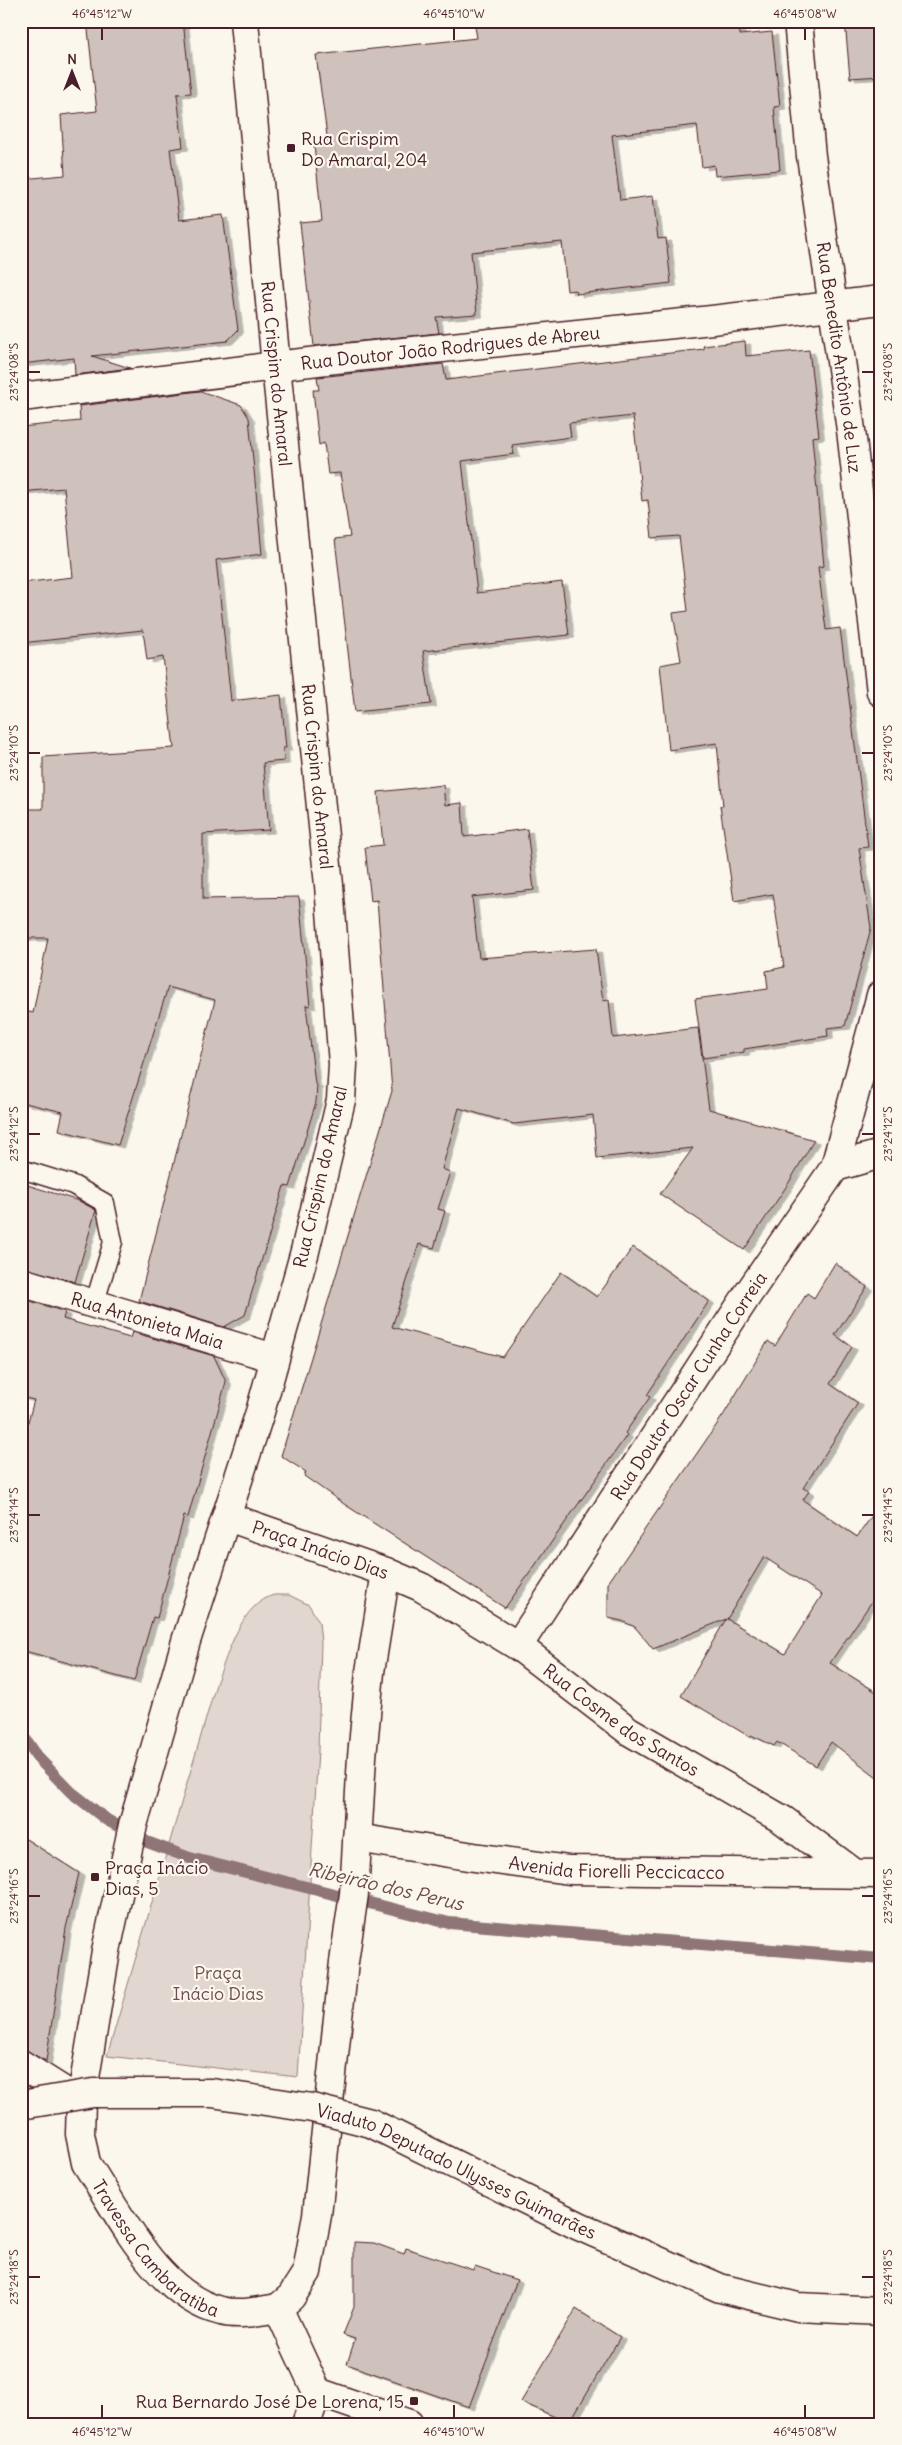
<svg xmlns="http://www.w3.org/2000/svg" width="902" height="2445" font-family="Delius,sans-serif">
	<defs>
		<filter id="shadow"><feDropShadow dx="5.5" dy="3" stdDeviation="0" flood-color="#0004"/></filter>
	</defs>
	<rect width="100%" height="100%" fill="#fbf7ec"/>
	<filter id="ink" filterUnits="userSpaceOnUse"><feTurbulence type="fractalNoise" baseFrequency=".02" numOctaves="2"/><feDisplacementMap in="SourceGraphic" scale="10" xChannelSelector="R" yChannelSelector="G"/><feConvolveMatrix kernelMatrix="1 2 1 2 8 2 1 2 1" color-interpolation-filters="sRGB"/></filter>
	<g filter="url(#ink)">
		<!-- green -->
		<path fill="#e2d7d0" stroke="#967b7e" d="M 274,1595 L 289,1595 L 309,1605 L 319,1622 L 321,1643 L 318,1751 L 298,2077 L 107,2056 L 217,1681 C 229,1652 241,1604 274,1595 Z"/>
		<g fill="none" stroke-linecap="round" stroke-linejoin="round">
			<!-- stream -->
			<path stroke="#907477" stroke-width="12" d="M 21,1733 L 39,1759 L 71,1792 L 107,1820 L 147,1842 L 190,1858 L 449,1923 L 881,1959"/>
		</g>
		<!-- building -->
		<path fill="#cfc2bc" stroke="#4a1f2b" fill-rule="evenodd" filter="url(#shadow)" d="M 87,21 L 183,21 L 191,93 L 177,94 L 183,147 L 170,149 L 179,220 L 223,215 L 238,330 L 227,341 L 92,356 L 130,368 L 75,375 L 74,358 L 21,364 L 21,240 L 26,240 L 22,179 L 65,175 L 61,115 L 97,111 Z
			M 474,21 L 739,21 L 740,35 L 772,32 L 780,106 L 774,107 L 780,170 L 715,176 L 714,165 L 702,167 L 697,125 L 612,135 L 620,200 L 653,196 L 658,239 L 666,238 L 671,283 L 577,294 L 576,290 L 567,291 L 562,242 L 471,252 L 477,314 L 436,317 L 439,333 L 314,346 L 300,223 L 322,221 L 314,145 L 328,143 L 316,55 L 477,38 Z
			M 845,21 L 881,21 L 881,76 L 850,78 Z
			M 745,341 L 746,356 L 809,350 L 819,436 L 812,437 L 824,566 L 818,567 L 826,630 L 840,628 L 868,847 L 859,848 L 871,928 L 845,1026 L 827,1028 L 828,1036 L 744,1049 L 744,1052 L 703,1058 L 695,999 L 768,989 L 766,971 L 784,967 L 773,894 L 734,901 L 720,806 L 723,806 L 717,743 L 669,750 L 660,665 L 681,661 L 673,613 L 688,611 L 679,536 L 652,538 L 648,500 L 642,501 L 633,416 L 569,423 L 571,437 L 512,445 L 514,454 L 462,461 L 477,593 L 562,582 L 569,635 L 423,651 L 431,704 L 355,712 L 335,539 L 350,537 L 340,473 L 328,474 L 324,443 L 319,445 L 313,390 L 319,390 L 317,377 L 328,376 L 443,364 L 446,380 L 704,349 L 703,346 Z
			M 200,391 L 241,405 L 249,418 L 262,554 L 216,560 L 231,701 L 281,695 L 286,748 L 283,748 L 284,761 L 263,763 L 269,830 L 203,834 L 203,899 L 299,897 L 310,1006 L 306,1005 L 315,1084 L 317,1085 L 316,1102 L 290,1187 L 284,1186 L 245,1315 L 224,1327 L 139,1301 L 215,1000 L 168,987 L 118,1145 L 59,1130 L 63,1112 L 21,1102 L 21,1010 L 33,1013 L 48,938 L 21,938 L 21,809 L 43,809 L 43,757 L 174,748 L 163,657 L 147,660 L 143,630 L 21,643 L 21,583 L 73,577 L 64,488 L 21,492 L 21,427 L 80,421 L 79,406 Z
			M 443,785 L 445,805 L 462,803 L 464,837 L 527,829 L 534,890 L 472,897 L 479,958 L 596,949 L 603,1001 L 609,1000 L 613,1038 L 698,1028 L 709,1109 L 814,1140 L 788,1184 L 744,1250 L 660,1194 L 693,1148 L 597,1158 L 593,1115 L 514,1124 L 459,1108 L 442,1169 L 450,1172 L 438,1209 L 445,1211 L 434,1248 L 419,1244 L 392,1327 L 503,1357 L 561,1272 L 597,1297 L 633,1247 L 709,1301 L 647,1395 L 650,1397 L 625,1433 L 627,1435 L 505,1608 L 344,1504 L 304,1476 L 306,1472 L 281,1456 L 392,1091 L 377,900 L 371,901 L 365,847 L 383,845 L 378,792 Z
			M 21,1183 L 79,1201 L 96,1210 L 75,1282 L 21,1267 Z
			M 835,1263 L 867,1287 L 835,1335 L 852,1347 L 830,1384 L 858,1403 L 803,1488 L 809,1491 L 803,1500 L 857,1537 L 881,1503 L 881,1588 L 830,1663 L 881,1695 L 881,1780 L 831,1742 L 816,1766 L 777,1742 L 774,1746 L 751,1735 L 750,1737 L 681,1696 L 726,1619 L 653,1649 L 635,1627 L 622,1621 L 608,1618 L 608,1583 L 724,1414 L 768,1341 L 775,1346 L 807,1293 L 814,1298 ZM 764,1557 L 822,1595 L 785,1654 L 727,1619 Z
			M 21,1298 L 65,1312 L 63,1319 L 130,1338 L 132,1332 L 214,1356 L 226,1382 L 188,1517 L 184,1516 L 157,1618 L 153,1617 L 134,1681 L 21,1650 L 21,1447 L 34,1400 L 21,1397 Z
			M 21,1836 L 79,1873 L 66,1928 L 46,2061 L 21,2048 Z
			M 354,2242 L 374,2243 L 404,2254 L 406,2248 L 473,2270 L 475,2266 L 517,2280 L 469,2407 L 347,2364 L 355,2339 L 343,2335 L 354,2307 Z
			M 576,2309 L 620,2337 L 569,2423 L 521,2402 Z"/>
		<g fill="none" stroke-linecap="round" stroke-linejoin="round">
			<!-- lane casing -->
			<g stroke="#4a1f2b" stroke-width="21">
				<path id="lane" d="M 21,1169 L 73,1185 L 105,1203 L 113,1242 L 94,1305"/>
			</g>
			<!-- street casing -->
			<g stroke="#4a1f2b" stroke-width="31">
				<g id="street">
					<path id="s1" d="M 244,21 L 276,366 L 329,885 L 343,1064 L 341,1100 L 305,1251 L 260,1412 L 186,1641 L 133,1825 L 106,1951 L 81,2102 L 80,2134 L 86,2163 L 93,2174 C 123,2221 161,2297 221,2311 C 239,2316 260,2311 278,2308"/>
					<path id="s2" d="M 798,21 L 811,156 L 851,430 L 881,692"/>
					<path id="s3" d="M 21,397 L 326,360 L 712,320 L 881,300"/>
					<path d="M 835,1167 L 881,995"/>
					<path id="s4" d="M 21,1282 L 274,1358"/>
					<path id="s5" d="M 228,1517 L 386,1572 L 421,1587 L 518,1646 L 629,1731 L 783,1820 L 854,1873"/>
					<path id="s6" d="M 518,1646 L 748,1294 L 835,1167 L 881,1154"/>
					<path id="s7" d="M 357,1838 L 474,1857 L 569,1870 L 881,1874"/>
					<path d="M 21,2064 L 81,2102"/>
					<path d="M 278,2308 L 291,2297 L 307,2272 L 317,2215 L 344,1962 L 354,1894 L 362,1757 L 370,1672 L 386,1572"/>
					<path d="M 278,2308 L 317,2392 L 409,2424"/>
					<path d="M 306,2424 L 317,2392"/>
				</g>
			</g>
			<!-- lane -->
			<use href="#lane" stroke="#fbf7ec" stroke-width="18"/>
			<!-- street -->
			<use href="#street" stroke="#fbf7ec" stroke-width="28"/>
			<!-- rail casing -->
			<g stroke="#4a1f2b" stroke-width="5.5">
				<path id="rail" d="M 21,2418 L 25,2424"/>
			</g>
			<!-- rail -->
			<use href="#rail" stroke="#fbf7ec" stroke-width="4" stroke-dasharray="11" stroke-linecap="butt"/>
			<!-- secondary-bridge casing -->
			<g stroke="#4a1f2b" stroke-width="31" stroke-linecap="butt">
				<g id="secondary-bridge">
					<path id="s8" d="M 21,2105 L 93,2093 L 212,2093 L 312,2108 L 371,2123 L 579,2226 L 720,2288 L 798,2307 L 881,2311"/>
				</g>
			</g>
			<!-- secondary-bridge -->
			<use href="#secondary-bridge" stroke="#fbf7ec" stroke-width="28"/>
		</g>
	</g>
	<!-- ticks -->
	<path fill="none" stroke="#4a1f2b" stroke-width="2" d="M 102,28 L 102,40M 454,28 L 454,40M 805,28 L 805,40M 28,372 L 40,372M 862,372 L 874,372M 28,753 L 40,753M 862,753 L 874,753M 28,1134 L 40,1134M 862,1134 L 874,1134M 28,1515 L 40,1515M 862,1515 L 874,1515M 28,1896 L 40,1896M 862,1896 L 874,1896M 28,2277 L 40,2277M 862,2277 L 874,2277M 102,2405 L 102,2418M 454,2405 L 454,2418M 805,2405 L 805,2418"/>
	<!-- markers -->
	<g fill="#4a1f2b" stroke="#fbf7ec" stroke-width="2">
		<rect x="286" y="143" width="10" height="10" rx="2.5"/>
		<rect x="90" y="1872" width="10" height="10" rx="2.5"/>
		<rect x="409" y="2396" width="10" height="10" rx="2.5"/>
	</g>
	<g text-anchor="middle" dominant-baseline="central" stroke-width="4.5" stroke-linejoin="round" paint-order="stroke">
		<!-- poi labels -->
		<g font-size="18" fill="#4a1f2b" stroke="#fbf7ec" text-anchor="start">
			<text x="301" y="138">Rua Crispim<tspan x="301" dy="21">Do Amaral, 204</tspan></text>
			<text x="105" y="1867">Praça Inácio<tspan x="105" dy="21">Dias, 5</tspan></text>
			<text x="404" y="2401" text-anchor="end">Rua Bernardo José De Lorena, 15</text>
		</g>
		<!-- street labels -->
		<g font-size="18" fill="#4a1f2b" stroke="#fbf7ec">
			<text stroke="none"><textPath href="#s3" startOffset="432">Rua Doutor João Rodrigues de Abreu</textPath></text>
			<text stroke="none"><textPath href="#s2" startOffset="339">Rua Benedito Antônio de Luz</textPath></text>
			<text stroke="none"><textPath href="#s1" startOffset="354">Rua Crispim do Amaral</textPath></text>
			<text stroke="none"><textPath href="#s1" startOffset="759">Rua Crispim do Amaral</textPath></text>
			<text transform="translate(320 1177) rotate(-77)">Rua Crispim do Amaral</text>
			<text stroke="none"><textPath href="#s4" startOffset="132">Rua Antonieta Maia</textPath></text>
			<text stroke="none"><textPath href="#s6" startOffset="311">Rua Doutor Oscar Cunha Correia</textPath></text>
			<text stroke="none"><textPath href="#s5" startOffset="98">Praça Inácio Dias</textPath></text>
			<text stroke="none"><textPath href="#s5" startOffset="446">Rua Cosme dos Santos</textPath></text>
			<text stroke="none"><textPath href="#s7" startOffset="262">Avenida Fiorelli Peccicacco</textPath></text>
			<text stroke="none"><textPath href="#s8" startOffset="451">Viaduto Deputado Ulysses Guimarães</textPath></text>
			<text stroke="none"><textPath href="#s1" startOffset="2294">Travessa Cambaratiba</textPath></text>
		</g>
		<!-- park labels -->
		<g font-size="18" fill="#704d54" stroke="#fbf7ec">
			<text x="218" y="1972">Praça<tspan x="218" dy="21">Inácio Dias</tspan></text>
		</g>
		<!-- water labels -->
		<g font-size="19" font-style="italic" fill="#6d4a51" stroke="#fbf7ec">
			<text transform="translate(386 1886) rotate(13)">Ribeirão dos Perus</text>
		</g>
	</g>
	<!-- margin -->
	<rect width="902" height="2445" fill="none" stroke="#fbf7ec" stroke-width="55"/>
	<!-- north arrow -->
	<g transform="translate(72 72)" stroke="#fbf7ec" stroke-width="4" paint-order="stroke">
	<path d="M0-4L9 19L0 12L-9 19Z" fill="#4a1f2b"/>
	<text y="-8" font-size="14" font-weight="bold" text-anchor="middle" fill="#4a1f2b">N</text>
	</g>
	<rect x="28" y="28" width="846" height="2390" fill="none" stroke="#4a1f2b" stroke-width="2"/>
	<g font-size="12" text-anchor="middle" fill="#4a1f2b">
		<text x="102" y="18">46°45'12"W</text>
		<text x="454" y="18">46°45'10"W</text>
		<text x="805" y="18">46°45'08"W</text>
		<text transform="translate(14 372) rotate(-90)" y="4">23°24'08"S</text>
		<text transform="translate(888 372) rotate(-90)" y="4">23°24'08"S</text>
		<text transform="translate(14 753) rotate(-90)" y="4">23°24'10"S</text>
		<text transform="translate(888 753) rotate(-90)" y="4">23°24'10"S</text>
		<text transform="translate(14 1134) rotate(-90)" y="4">23°24'12"S</text>
		<text transform="translate(888 1134) rotate(-90)" y="4">23°24'12"S</text>
		<text transform="translate(14 1515) rotate(-90)" y="4">23°24'14"S</text>
		<text transform="translate(888 1515) rotate(-90)" y="4">23°24'14"S</text>
		<text transform="translate(14 1896) rotate(-90)" y="4">23°24'16"S</text>
		<text transform="translate(888 1896) rotate(-90)" y="4">23°24'16"S</text>
		<text transform="translate(14 2277) rotate(-90)" y="4">23°24'18"S</text>
		<text transform="translate(888 2277) rotate(-90)" y="4">23°24'18"S</text>
		<text x="102" y="2436">46°45'12"W</text>
		<text x="454" y="2436">46°45'10"W</text>
		<text x="805" y="2436">46°45'08"W</text>
	</g>
</svg>
